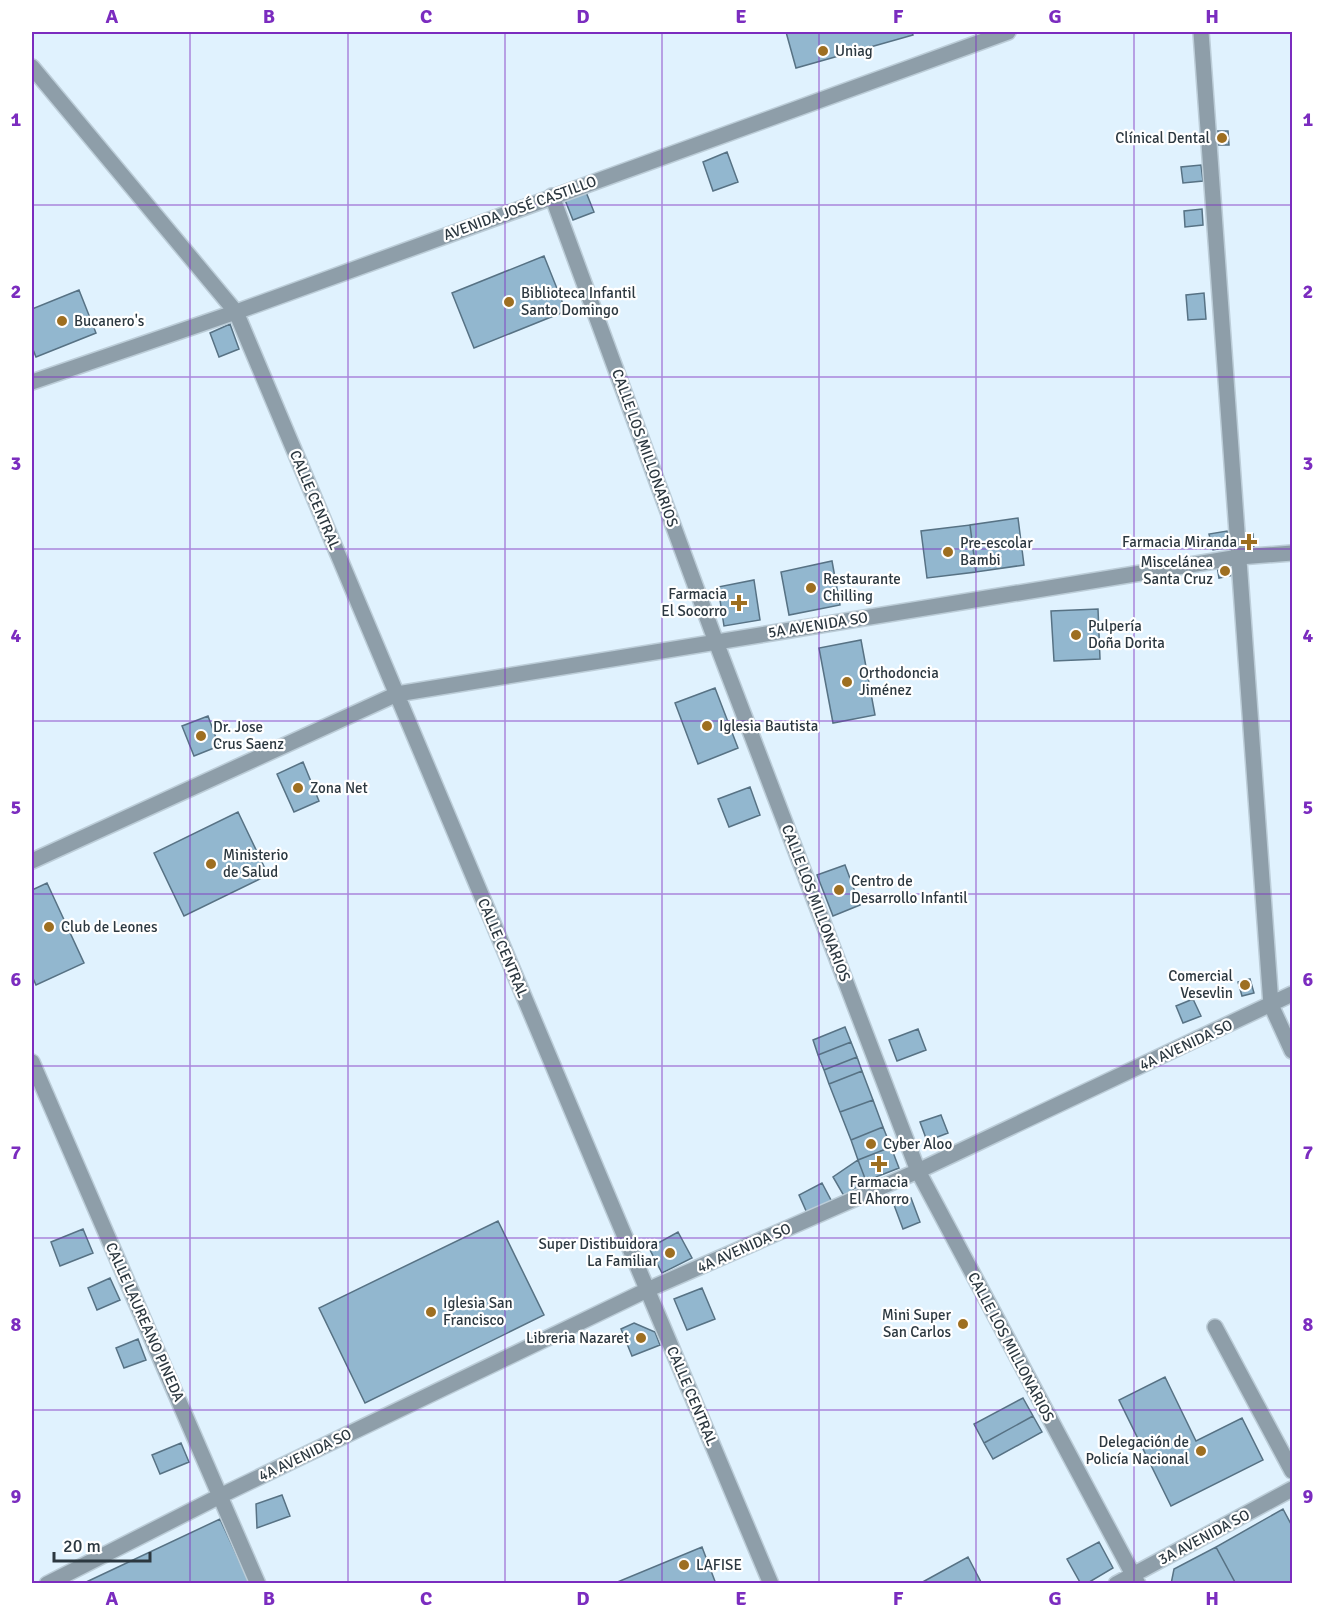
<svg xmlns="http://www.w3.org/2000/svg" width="1324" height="1615" font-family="Signika,sans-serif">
	<rect width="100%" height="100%" fill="#e0f2fe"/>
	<!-- building -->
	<path fill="#92b7cf" stroke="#577284" stroke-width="1.5" d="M 786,32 L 912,32 L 913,35 L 796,68 Z
		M 1216,131 L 1228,131 L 1229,145 L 1217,145 Z
		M 727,152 L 738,182 L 713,191 L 703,162 Z
		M 1201,165 L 1203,181 L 1183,183 L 1181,167 Z
		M 586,192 L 594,212 L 573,220 L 565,200 Z
		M 1202,209 L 1203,225 L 1185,227 L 1184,211 Z
		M 544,256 L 566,311 L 474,348 L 452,293 Z
		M 79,290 L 96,333 L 36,357 L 32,347 L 32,309 Z
		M 1204,293 L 1206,319 L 1188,320 L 1186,295 Z
		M 230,324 L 239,349 L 219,357 L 210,333 Z
		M 1018,518 L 1024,565 L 976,572 L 970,525 Z
		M 970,525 L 976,572 L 927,578 L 921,531 Z
		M 1227,531 L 1230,547 L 1213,550 L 1209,534 Z
		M 1244,534 L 1253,534 L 1254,549 L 1244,549 Z
		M 832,561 L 840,605 L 789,615 L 781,572 Z
		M 1232,564 L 1234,575 L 1219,578 L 1217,566 Z
		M 754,580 L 760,620 L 724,626 L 718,587 Z
		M 1098,609 L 1100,659 L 1054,661 L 1051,611 Z
		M 861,640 L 875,715 L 833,723 L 819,648 Z
		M 715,688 L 738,748 L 698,764 L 675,703 Z
		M 208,716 L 219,746 L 194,756 L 182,726 Z
		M 303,762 L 319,801 L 294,812 L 277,774 Z
		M 750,787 L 760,815 L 729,827 L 718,799 Z
		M 238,812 L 268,875 L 184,916 L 154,853 Z
		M 845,865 L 860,905 L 833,916 L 817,875 Z
		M 47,883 L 84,963 L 36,985 L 32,976 L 32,890 Z
		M 1250,979 L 1254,993 L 1242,996 L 1238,982 Z
		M 1193,999 L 1201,1016 L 1183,1023 L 1176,1006 Z
		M 845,1027 L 851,1042 L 818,1055 L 813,1040 Z
		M 918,1029 L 926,1050 L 897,1061 L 889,1040 Z
		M 851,1042 L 857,1057 L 824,1070 L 818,1055 Z
		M 857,1057 L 862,1071 L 829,1084 L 824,1070 Z
		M 862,1071 L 873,1100 L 840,1112 L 829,1084 Z
		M 873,1100 L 883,1127 L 851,1140 L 840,1112 Z
		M 941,1115 L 948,1133 L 927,1141 L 920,1122 Z
		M 883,1127 L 891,1147 L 858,1160 L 851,1140 Z
		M 891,1147 L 899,1168 L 866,1181 L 858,1160 Z
		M 858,1160 L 866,1181 L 844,1196 L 833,1177 Z
		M 822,1183 L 832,1202 L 807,1213 L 799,1195 Z
		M 911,1198 L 920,1222 L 903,1229 L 894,1205 Z
		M 498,1221 L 544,1315 L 365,1403 L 319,1308 Z
		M 83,1229 L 93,1253 L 60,1266 L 51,1242 Z
		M 678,1232 L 692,1258 L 662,1273 L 649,1248 Z
		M 110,1278 L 120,1300 L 97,1310 L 88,1288 Z
		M 702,1288 L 715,1319 L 687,1330 L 674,1299 Z
		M 634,1323 L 655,1332 L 660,1345 L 632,1356 L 621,1329 Z
		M 138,1339 L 146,1360 L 124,1368 L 116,1348 Z
		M 1165,1377 L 1196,1441 L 1242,1418 L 1263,1460 L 1171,1506 L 1119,1400 Z
		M 1023,1398 L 1033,1416 L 984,1443 L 974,1424 Z
		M 1033,1416 L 1042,1432 L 993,1459 L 984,1443 Z
		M 181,1443 L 189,1462 L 160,1474 L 152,1455 Z
		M 282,1495 L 290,1516 L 257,1528 L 256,1504 Z
		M 1283,1509 L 1292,1526 L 1292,1584 L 1236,1584 L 1216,1547 Z
		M 220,1519 L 250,1584 L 82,1584 Z
		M 1099,1542 L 1113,1568 L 1086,1584 L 1081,1584 L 1067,1559 Z
		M 702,1547 L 716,1584 L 615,1584 L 615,1583 Z
		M 1216,1547 L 1236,1584 L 1171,1584 L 1174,1569 Z
		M 968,1557 L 982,1584 L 919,1584 Z"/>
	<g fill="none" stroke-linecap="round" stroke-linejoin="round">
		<!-- minor casing -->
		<g stroke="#bccdd8" stroke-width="18">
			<path id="minor" d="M 1201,32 L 1271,1005 L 1292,1051
				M 32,67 L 236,312 L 771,1584
				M 552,196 L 716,642 L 918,1171 L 1138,1584
				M 32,382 L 236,312 L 1008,32
				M 32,861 L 397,694 L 1239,557 L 1292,553
				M 32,1062 L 258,1584
				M 1215,1327 L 1292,1471
				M 47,1584 L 220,1496 L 647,1290 L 918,1171 L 1292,994
				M 1116,1584 L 1292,1489"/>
		</g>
		<!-- minor -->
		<use href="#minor" stroke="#8e9ea9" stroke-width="15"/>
	</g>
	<!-- grid -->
	<path fill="none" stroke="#7b2cbf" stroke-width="1.5" stroke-opacity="0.55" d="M 190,32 L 190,1584M 348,32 L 348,1584M 505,32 L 505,1584M 662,32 L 662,1584M 819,32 L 819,1584M 976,32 L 976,1584M 1134,32 L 1134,1584M 32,205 L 1292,205M 32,377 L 1292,377M 32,549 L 1292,549M 32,721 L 1292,721M 32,894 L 1292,894M 32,1066 L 1292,1066M 32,1238 L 1292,1238M 32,1410 L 1292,1410"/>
	<!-- markers -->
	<g fill="#9e6f21" stroke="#fff" stroke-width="2">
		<circle cx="823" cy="51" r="6"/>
		<circle cx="1222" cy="138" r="6"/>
		<circle cx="509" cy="302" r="6"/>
		<circle cx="62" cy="321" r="6"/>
		<path d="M1246 533h6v6h6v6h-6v6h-6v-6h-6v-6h6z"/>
		<circle cx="948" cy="552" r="6"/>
		<circle cx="1225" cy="571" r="6"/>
		<circle cx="811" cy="588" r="6"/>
		<path d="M736 594h6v6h6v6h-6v6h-6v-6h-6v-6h6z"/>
		<circle cx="1076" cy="635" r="6"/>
		<circle cx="847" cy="682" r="6"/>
		<circle cx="707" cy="726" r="6"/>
		<circle cx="201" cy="736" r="6"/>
		<circle cx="298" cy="788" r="6"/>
		<circle cx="211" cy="864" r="6"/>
		<circle cx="839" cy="890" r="6"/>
		<circle cx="49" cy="927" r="6"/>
		<circle cx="1245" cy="985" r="6"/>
		<circle cx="871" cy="1144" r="6"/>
		<path d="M876 1155h6v6h6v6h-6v6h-6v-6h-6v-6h6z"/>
		<circle cx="670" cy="1253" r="6"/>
		<circle cx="431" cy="1312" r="6"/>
		<circle cx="963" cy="1324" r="6"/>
		<circle cx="641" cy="1338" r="6"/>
		<circle cx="1201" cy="1451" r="6"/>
		<circle cx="684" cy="1565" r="6"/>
	</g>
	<g text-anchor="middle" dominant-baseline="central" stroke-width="4.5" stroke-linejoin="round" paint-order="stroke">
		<!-- poi labels -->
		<g font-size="15" fill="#2c3840" stroke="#fff" text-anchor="start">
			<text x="835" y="51">Uniag</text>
			<text x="1210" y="138" text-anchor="end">Clínical Dental</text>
			<text x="521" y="293">Biblioteca Infantil<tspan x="521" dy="17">Santo Domingo</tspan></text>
			<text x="74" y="321">Bucanero's</text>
			<text x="1237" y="542" text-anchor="end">Farmacia Miranda</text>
			<text x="960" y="543">Pre-escolar<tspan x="960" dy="17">Bambi</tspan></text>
			<text x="1213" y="562" text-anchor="end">Miscelánea<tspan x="1213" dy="17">Santa Cruz</tspan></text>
			<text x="823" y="579">Restaurante<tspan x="823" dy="17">Chilling</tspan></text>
			<text x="727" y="594" text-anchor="end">Farmacia<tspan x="727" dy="17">El Socorro</tspan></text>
			<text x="1088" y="626">Pulpería<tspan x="1088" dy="17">Doña Dorita</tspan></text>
			<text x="859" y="673">Orthodoncia<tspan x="859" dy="17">Jiménez</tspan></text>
			<text x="719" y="726">Iglesia Bautista</text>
			<text x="213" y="727">Dr. Jose<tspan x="213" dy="17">Crus Saenz</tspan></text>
			<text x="310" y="788">Zona Net</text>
			<text x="223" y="855">Ministerio<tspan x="223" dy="17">de Salud</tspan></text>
			<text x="851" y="881">Centro de<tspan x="851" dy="17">Desarrollo Infantil</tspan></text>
			<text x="61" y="927">Club de Leones</text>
			<text x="1233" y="976" text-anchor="end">Comercial<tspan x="1233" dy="17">Vesevlin</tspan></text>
			<text x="883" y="1144">Cyber Aloo</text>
			<text x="879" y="1182" text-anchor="middle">Farmacia<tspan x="879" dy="17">El Ahorro</tspan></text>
			<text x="658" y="1244" text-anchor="end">Super Distibuidora<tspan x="658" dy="17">La Familiar</tspan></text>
			<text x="443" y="1303">Iglesia San<tspan x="443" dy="17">Francisco</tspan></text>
			<text x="951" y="1315" text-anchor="end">Mini Super<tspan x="951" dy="17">San Carlos</tspan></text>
			<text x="629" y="1338" text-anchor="end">Libreria Nazaret</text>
			<text x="1189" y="1442" text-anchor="end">Delegación de<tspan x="1189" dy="17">Policía Nacional</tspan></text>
			<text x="696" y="1565">LAFISE</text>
		</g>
		<!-- street labels -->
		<g font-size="15" fill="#2c3840" stroke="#fff">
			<text transform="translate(520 208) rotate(-20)">AVENIDA JOSÉ CASTILLO</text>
			<text transform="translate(645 448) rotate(70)">CALLE LOS MILLONARIOS</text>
			<text transform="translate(315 500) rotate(67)">CALLE CENTRAL</text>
			<text transform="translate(818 625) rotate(-9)">5A AVENIDA SO</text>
			<text transform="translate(816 903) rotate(69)">CALLE LOS MILLONARIOS</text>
			<text transform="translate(503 948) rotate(67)">CALLE CENTRAL</text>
			<text transform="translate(1186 1045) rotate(-25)">4A AVENIDA SO</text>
			<text transform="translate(744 1248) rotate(-24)">4A AVENIDA SO</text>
			<text transform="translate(145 1322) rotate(66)">CALLE LAUREANO PINEDA</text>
			<text transform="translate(1011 1347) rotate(62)">CALLE LOS MILLONARIOS</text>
			<text transform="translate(692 1396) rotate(67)">CALLE CENTRAL</text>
			<text transform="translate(305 1455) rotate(-26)">4A AVENIDA SO</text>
			<text transform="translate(1204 1537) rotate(-28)">3A AVENIDA SO</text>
		</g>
	</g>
	<!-- border -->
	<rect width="1324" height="1615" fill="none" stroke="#ffffff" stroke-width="66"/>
	<!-- scale -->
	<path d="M54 1552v9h96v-9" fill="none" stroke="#2c3840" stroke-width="3"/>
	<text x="63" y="1552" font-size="18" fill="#2c3840" stroke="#ffffff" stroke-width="4.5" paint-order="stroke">20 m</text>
	<rect x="33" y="33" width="1258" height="1549" fill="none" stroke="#7b2cbf" stroke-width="2"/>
	<g font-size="20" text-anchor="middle" font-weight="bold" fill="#7b2cbf">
		<text x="112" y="23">A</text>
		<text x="269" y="23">B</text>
		<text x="426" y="23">C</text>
		<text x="583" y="23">D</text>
		<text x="741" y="23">E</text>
		<text x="898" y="23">F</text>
		<text x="1055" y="23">G</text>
		<text x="1212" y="23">H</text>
		<text x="16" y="126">1</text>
		<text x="1308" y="126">1</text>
		<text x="16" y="298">2</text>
		<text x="1308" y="298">2</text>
		<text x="16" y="470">3</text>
		<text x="1308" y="470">3</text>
		<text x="16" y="642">4</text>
		<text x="1308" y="642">4</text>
		<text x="16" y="814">5</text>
		<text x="1308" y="814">5</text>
		<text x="16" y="986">6</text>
		<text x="1308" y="986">6</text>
		<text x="16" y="1159">7</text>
		<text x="1308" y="1159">7</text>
		<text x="16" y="1331">8</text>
		<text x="1308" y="1331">8</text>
		<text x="16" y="1503">9</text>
		<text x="1308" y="1503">9</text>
		<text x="112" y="1605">A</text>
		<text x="269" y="1605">B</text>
		<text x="426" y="1605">C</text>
		<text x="583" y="1605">D</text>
		<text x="741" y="1605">E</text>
		<text x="898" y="1605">F</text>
		<text x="1055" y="1605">G</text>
		<text x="1212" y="1605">H</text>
	</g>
</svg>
